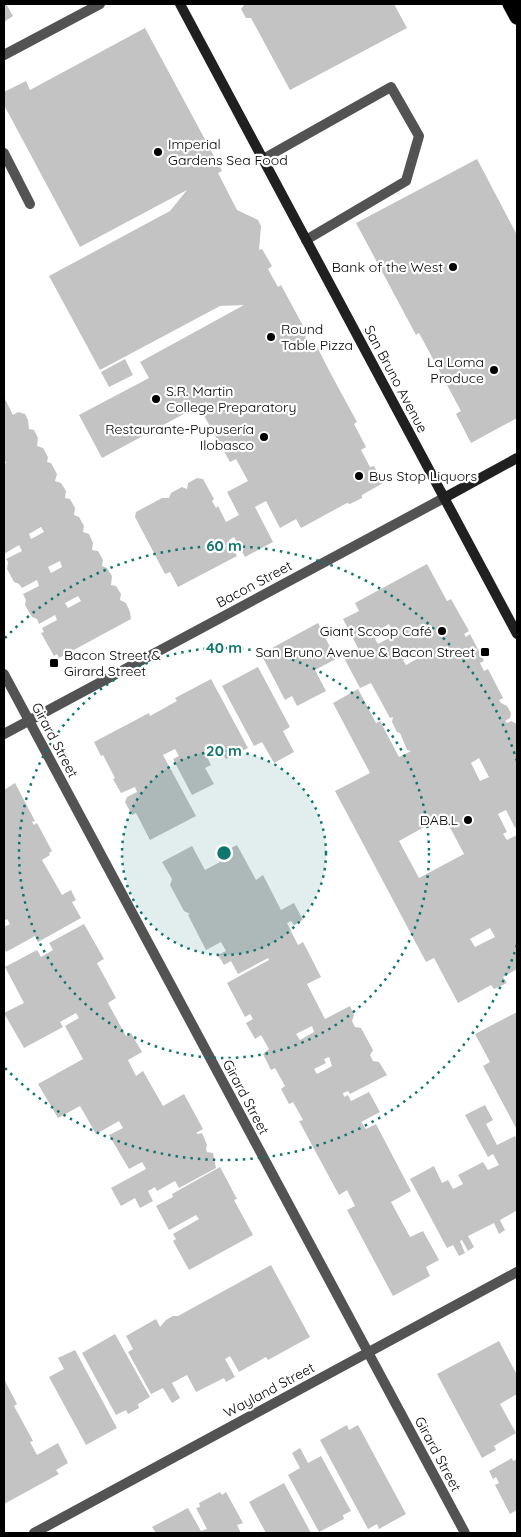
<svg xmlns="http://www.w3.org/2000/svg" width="521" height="1537" font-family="Quicksand,sans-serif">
	<rect width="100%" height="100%" fill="#fff"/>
	<!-- building -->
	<path fill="#c3c3c3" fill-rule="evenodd" d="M 4,4 L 6,4 L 13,16 L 4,22 Z
		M 243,4 L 394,4 L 407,28 L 290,90 L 251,18 L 246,18 L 241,9 L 244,5 Z
		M 145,28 L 222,171 L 218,173 L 237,210 L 258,220 L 261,226 L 259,250 L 262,249 L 272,266 L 268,269 L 278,287 L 281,285 L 308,335 L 305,337 L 310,346 L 315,343 L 332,376 L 357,422 L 354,424 L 366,447 L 361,450 L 370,467 L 374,466 L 383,483 L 362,495 L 362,498 L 350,504 L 347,503 L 301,528 L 296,519 L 280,528 L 266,501 L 255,507 L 273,542 L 245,557 L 234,537 L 229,540 L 237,556 L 178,587 L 170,572 L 165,574 L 135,517 L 136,512 L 162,498 L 169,498 L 171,493 L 182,487 L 187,489 L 188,483 L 197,478 L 203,479 L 214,499 L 212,501 L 216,508 L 218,506 L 226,522 L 239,515 L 227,492 L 248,481 L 236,459 L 230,462 L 202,412 L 210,408 L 206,402 L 102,458 L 79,415 L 149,378 L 140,362 L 244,305 L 220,306 L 100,370 L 49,276 L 170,211 L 187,190 L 80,247 L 4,105 L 4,92 L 26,81 L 30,90 Z
		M 477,159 L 517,235 L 517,418 L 471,443 L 456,414 L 461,411 L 419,333 L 416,335 L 356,223 Z
		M 125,359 L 133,375 L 109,387 L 101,372 Z
		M 4,397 L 13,415 L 18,412 L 25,414 L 28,420 L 29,429 L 34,430 L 38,438 L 37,446 L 43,448 L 48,457 L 47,462 L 51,463 L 57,474 L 55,481 L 61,483 L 66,491 L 65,498 L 70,499 L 75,508 L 74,515 L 79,517 L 84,526 L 83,532 L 89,534 L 93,543 L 92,550 L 98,551 L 103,560 L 102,566 L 107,568 L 112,576 L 111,585 L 116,586 L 121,594 L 120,600 L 126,603 L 130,612 L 131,619 L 59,658 L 57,654 L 54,656 L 41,633 L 44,632 L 42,628 L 57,620 L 55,615 L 39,624 L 37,619 L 32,617 L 25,605 L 26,600 L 23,594 L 39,586 L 37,580 L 22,588 L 19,584 L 14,582 L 7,569 L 8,562 L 6,559 L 22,551 L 19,545 L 4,554 L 4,464 L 6,463 L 4,458 ZM 41,527 L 44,532 L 31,539 L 29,534 ZM 60,561 L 62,567 L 51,573 L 48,567 ZM 78,596 L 81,601 L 68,608 L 65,603 Z
		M 427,564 L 447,601 L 451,599 L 469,631 L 464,634 L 466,637 L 470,634 L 484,661 L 480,663 L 484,671 L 488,669 L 503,698 L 499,700 L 501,703 L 507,706 L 511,713 L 510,718 L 505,721 L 507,723 L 511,721 L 517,724 L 517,826 L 515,828 L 506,810 L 498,814 L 507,832 L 503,834 L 507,840 L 517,835 L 517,969 L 503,977 L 507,983 L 494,989 L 491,985 L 458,1003 L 434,958 L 426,962 L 335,791 L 370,773 L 333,703 L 358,689 L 376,723 L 380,721 L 399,757 L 411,751 L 407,750 L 400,733 L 397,732 L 392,722 L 393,717 L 390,718 L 371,683 L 360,688 L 343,656 L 358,648 L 343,619 L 359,611 L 355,603 ZM 389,624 L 392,630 L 389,632 L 391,637 L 378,644 L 375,639 L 380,636 L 378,631 ZM 424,650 L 426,654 L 433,650 L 434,653 L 425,658 L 424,655 L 406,665 L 403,660 ZM 479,758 L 489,777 L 480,781 L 471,763 ZM 444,816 L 464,854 L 419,878 L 399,841 ZM 490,928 L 495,937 L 475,947 L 470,939 Z
		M 318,623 L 336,659 L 315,670 L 326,691 L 297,706 L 292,696 L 285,700 L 261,654 Z
		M 258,667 L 290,727 L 283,731 L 294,752 L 274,763 L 262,742 L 254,746 L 222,686 Z
		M 211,679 L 248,748 L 226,759 L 217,744 L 204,751 L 211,765 L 205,768 L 214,784 L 192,795 L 173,759 L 179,756 L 175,749 L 163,755 L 196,816 L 150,840 L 136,813 L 132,815 L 125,802 L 127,797 L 137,792 L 135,787 L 121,793 L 113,779 L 115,778 L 103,755 L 101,756 L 94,742 L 149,713 L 150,716 L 177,701 L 175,698 Z
		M 15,783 L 35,821 L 32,822 L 34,825 L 37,823 L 52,851 L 49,853 L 50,855 L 42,860 L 62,895 L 71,890 L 76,900 L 72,902 L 81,918 L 38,942 L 35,936 L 6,952 L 4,947 L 4,927 L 10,924 L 7,919 L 4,921 L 4,790 Z
		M 237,845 L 256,880 L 263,875 L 281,910 L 294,903 L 303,920 L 294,925 L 291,921 L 287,923 L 298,945 L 303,942 L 321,977 L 307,984 L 325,1019 L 350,1006 L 354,1015 L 352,1021 L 355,1027 L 361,1028 L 373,1050 L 370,1055 L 373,1061 L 379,1062 L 387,1075 L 350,1094 L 348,1091 L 343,1093 L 344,1097 L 348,1095 L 351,1101 L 369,1092 L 380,1112 L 361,1122 L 366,1129 L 376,1124 L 411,1191 L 391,1202 L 410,1237 L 423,1231 L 439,1260 L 426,1267 L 430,1276 L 393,1296 L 347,1210 L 355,1206 L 347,1190 L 339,1195 L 299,1121 L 303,1120 L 293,1102 L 289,1104 L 281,1089 L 285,1086 L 275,1068 L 271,1070 L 263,1054 L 269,1049 L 261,1035 L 255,1039 L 246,1023 L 253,1019 L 250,1014 L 245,1017 L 227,983 L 269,960 L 268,958 L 238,974 L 231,961 L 224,965 L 218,955 L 226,951 L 221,942 L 206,950 L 188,915 L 190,914 L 184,911 L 170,885 L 172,879 L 162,862 L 192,846 L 205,870 L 220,862 L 216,856 ZM 312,1026 L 314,1032 L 300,1040 L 296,1034 ZM 329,1057 L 332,1066 L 317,1074 L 314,1069 L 326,1063 L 324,1059 Z
		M 84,924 L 104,959 L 97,963 L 116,998 L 108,1003 L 126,1036 L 131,1033 L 142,1052 L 128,1060 L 136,1076 L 143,1071 L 163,1106 L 184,1094 L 203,1129 L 196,1133 L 198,1134 L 202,1133 L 207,1145 L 206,1149 L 207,1152 L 213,1153 L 216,1168 L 179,1188 L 175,1181 L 157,1191 L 155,1187 L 148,1191 L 153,1201 L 140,1208 L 135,1198 L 121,1206 L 111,1188 L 146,1169 L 142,1162 L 129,1169 L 109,1135 L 123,1128 L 119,1121 L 96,1134 L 80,1106 L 58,1118 L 38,1084 L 83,1059 L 65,1026 L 79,1018 L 76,1013 L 60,1022 L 63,1027 L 24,1048 L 4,1013 L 24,1003 L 5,967 L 37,950 L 41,957 L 53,950 L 49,943 Z
		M 517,1012 L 517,1130 L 483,1066 L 490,1062 L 475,1034 Z
		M 485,1105 L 493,1120 L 486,1124 L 497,1145 L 515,1136 L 517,1140 L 517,1214 L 516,1211 L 500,1220 L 505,1230 L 499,1234 L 494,1223 L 468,1236 L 474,1247 L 468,1251 L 462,1240 L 460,1241 L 465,1253 L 459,1256 L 453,1245 L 447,1248 L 410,1179 L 434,1166 L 442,1183 L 448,1180 L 453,1189 L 463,1184 L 458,1175 L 483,1162 L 488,1170 L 499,1165 L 493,1154 L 488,1157 L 465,1115 Z
		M 220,1167 L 237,1199 L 234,1200 L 253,1235 L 189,1270 L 173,1241 L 176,1239 L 173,1234 L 199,1219 L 196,1215 L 169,1230 L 156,1206 L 173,1197 L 172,1194 Z
		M 271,1265 L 310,1337 L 268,1360 L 266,1357 L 239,1372 L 230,1356 L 225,1359 L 235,1377 L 226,1382 L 224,1378 L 196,1392 L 187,1375 L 172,1383 L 180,1398 L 172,1403 L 163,1388 L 151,1394 L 128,1352 L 133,1349 L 126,1336 L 156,1319 L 160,1327 L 166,1320 L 173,1316 L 178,1316 Z
		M 115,1334 L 150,1397 L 138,1404 L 139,1408 L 128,1414 L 126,1410 L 116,1415 L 82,1353 Z
		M 499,1341 L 517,1375 L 517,1394 L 500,1404 L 516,1433 L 494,1446 L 496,1450 L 482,1458 L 437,1374 Z
		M 75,1350 L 117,1428 L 86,1445 L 49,1377 L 64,1369 L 58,1358 Z
		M 4,1379 L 17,1404 L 14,1406 L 33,1441 L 30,1442 L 37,1455 L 58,1443 L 68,1463 L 56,1470 L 59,1474 L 4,1504 Z
		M 347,1425 L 349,1430 L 358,1425 L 406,1514 L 379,1529 L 377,1524 L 368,1529 L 320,1440 Z
		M 300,1448 L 308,1463 L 321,1456 L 351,1511 L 343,1515 L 344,1519 L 319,1532 L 288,1475 L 300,1468 L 292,1453 Z
		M 512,1458 L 513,1461 L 517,1459 L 517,1510 L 510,1514 L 495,1485 L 499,1483 L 496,1477 L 493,1479 L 489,1471 Z
		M 284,1483 L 311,1533 L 266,1533 L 249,1502 Z
		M 220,1492 L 222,1495 L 226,1492 L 243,1523 L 237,1525 L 241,1533 L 156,1533 L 152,1527 L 188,1508 L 201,1531 L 207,1529 L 196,1508 L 200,1507 L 199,1503 Z"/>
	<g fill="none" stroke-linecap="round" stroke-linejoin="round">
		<!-- motorway casing -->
		<g stroke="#dbdbdb" stroke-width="16">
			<path id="motorway" d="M 510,4 L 517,17"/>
		</g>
		<!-- service -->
		<path stroke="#535353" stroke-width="10" d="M 4,55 L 100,4
			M 4,153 L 30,204
			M 263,159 L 391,87 L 419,136 L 406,181 L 306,240"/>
		<!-- minor -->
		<path stroke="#535353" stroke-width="10" d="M 4,674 L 465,1533
			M 4,734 L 444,498
			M 34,1533 L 517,1272"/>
		<!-- secondary -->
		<path stroke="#202020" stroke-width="10" d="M 180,4 L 517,634
			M 444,498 L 517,458"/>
		<!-- motorway -->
		<use href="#motorway" stroke="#000" stroke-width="15"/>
	</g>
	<!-- distance rings -->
	<circle cx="224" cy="853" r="102" fill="#0f766e" fill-opacity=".12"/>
	<g fill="none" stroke="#0f766e" stroke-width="2.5" stroke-dasharray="2.5 5">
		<circle cx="224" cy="853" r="102"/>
		<circle cx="224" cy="853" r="205"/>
		<path d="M517 945A307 307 0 0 1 5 1068M5 638A307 307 0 0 1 517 761"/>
	</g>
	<!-- markers -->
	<g fill="#000" stroke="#fff" stroke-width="2">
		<circle cx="158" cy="152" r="5"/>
		<circle cx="453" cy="267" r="5"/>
		<circle cx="271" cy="337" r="5"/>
		<circle cx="494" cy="370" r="5"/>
		<circle cx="156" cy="399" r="5"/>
		<circle cx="264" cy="437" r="5"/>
		<circle cx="359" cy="476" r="5"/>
		<circle cx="442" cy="631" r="5"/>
		<rect x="480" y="647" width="10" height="10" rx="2.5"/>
		<rect x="49" y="658" width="10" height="10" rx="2.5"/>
		<circle cx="468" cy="820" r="5"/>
	</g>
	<g text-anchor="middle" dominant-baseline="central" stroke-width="4.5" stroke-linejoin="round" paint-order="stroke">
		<!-- poi labels -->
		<g font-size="14" fill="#000" stroke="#fff" text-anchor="end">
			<text x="168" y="144" text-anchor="start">Imperial<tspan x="168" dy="16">Gardens Sea Food</tspan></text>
			<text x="443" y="267">Bank of the West</text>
			<text x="281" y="329" text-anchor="start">Round<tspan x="281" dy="16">Table Pizza</tspan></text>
			<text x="484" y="362">La Loma<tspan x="484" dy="16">Produce</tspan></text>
			<text x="166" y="391" text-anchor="start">S.R. Martin<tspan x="166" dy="16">College Preparatory</tspan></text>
			<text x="254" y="429">Restaurante-Pupusería<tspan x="254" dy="16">Ilobasco</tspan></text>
			<text x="369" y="476" text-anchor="start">Bus Stop Liquors</text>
			<text x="432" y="631">Giant Scoop Café</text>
			<text x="475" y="652">San Bruno Avenue &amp; Bacon Street</text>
			<text x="64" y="655" text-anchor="start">Bacon Street &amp;<tspan x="64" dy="16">Girard Street</tspan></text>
			<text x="458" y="820">DAB.L</text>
		</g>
		<!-- street labels -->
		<g font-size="14" fill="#000" stroke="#fff">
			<text transform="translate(396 379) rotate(62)">San Bruno Avenue</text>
			<text transform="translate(254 584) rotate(-28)">Bacon Street</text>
			<text transform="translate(55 740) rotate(62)">Girard Street</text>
			<text transform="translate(246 1097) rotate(62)">Girard Street</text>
			<text transform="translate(269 1390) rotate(-28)">Wayland Street</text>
			<text transform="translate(438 1454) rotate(62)">Girard Street</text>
		</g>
	</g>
	<circle cx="224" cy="853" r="8" fill="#0f766e" stroke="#fff" stroke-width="2.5"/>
	<g font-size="15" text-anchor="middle" font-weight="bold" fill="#0f766e" stroke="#fff" stroke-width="4.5" stroke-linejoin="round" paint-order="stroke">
		<text x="224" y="551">60 m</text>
		<text x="224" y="653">40 m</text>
		<text x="224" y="756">20 m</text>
	</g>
	<!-- border -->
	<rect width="521" height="1537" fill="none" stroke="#000000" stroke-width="10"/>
</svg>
